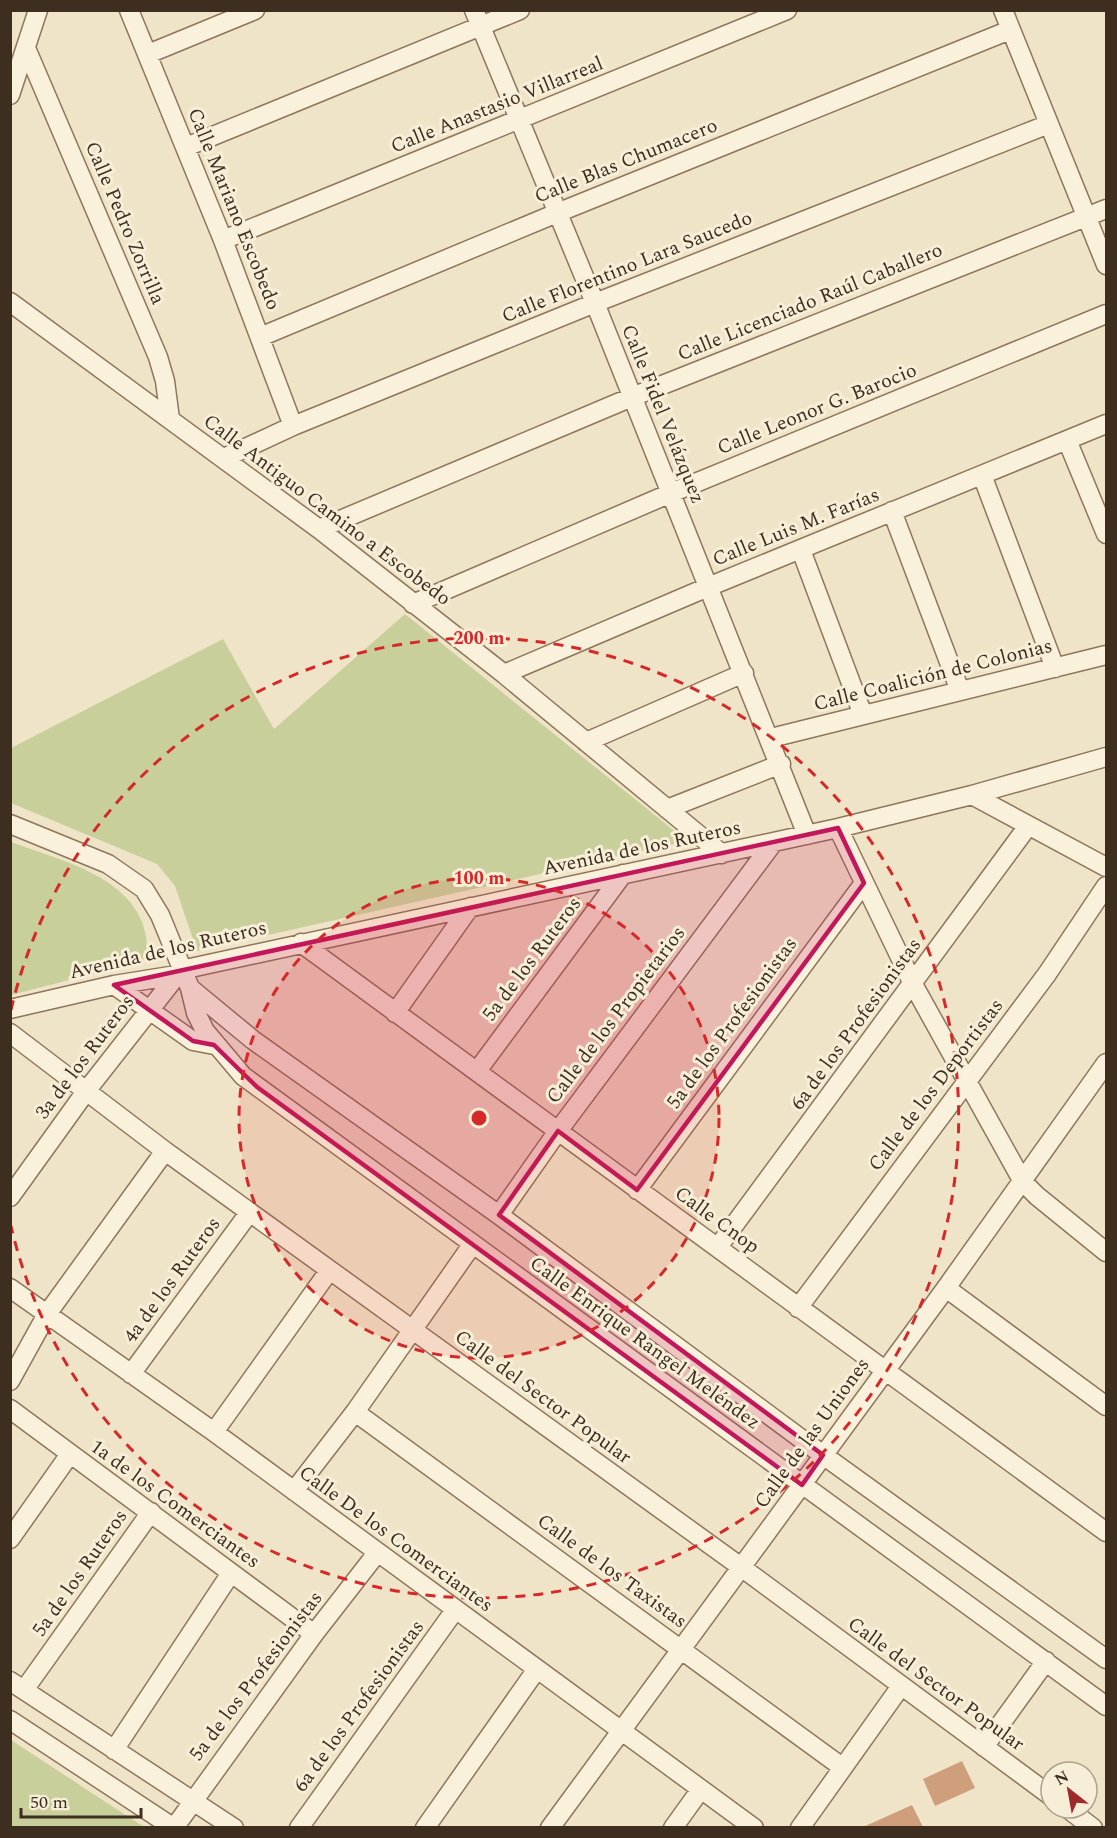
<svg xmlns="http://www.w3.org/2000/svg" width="1117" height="1838" font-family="Spectral,serif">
	<rect width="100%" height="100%" fill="#f0e4c8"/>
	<!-- green -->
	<path fill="#c9cf9b" d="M 405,614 L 687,841 L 197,951 L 175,886 L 157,864 L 11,803 L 11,748 L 223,639 L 274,729 Z
		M 11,842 C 68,863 154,881 147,960 L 11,995 Z
		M 10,1740 L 11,1740 L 144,1827 L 11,1827 Z"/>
	<!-- building -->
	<path fill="#cf9f7d" d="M 962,1761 L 975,1788 L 935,1806 L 923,1779 Z
		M 912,1805 L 923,1827 L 863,1827 Z"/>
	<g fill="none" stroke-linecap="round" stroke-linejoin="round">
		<!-- minor casing -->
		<g stroke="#8d765c" stroke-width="21">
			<path id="minor" d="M 129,10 L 223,240 L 293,426
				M 474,10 L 595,303 L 807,835
				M 1003,10 L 1106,265
				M 26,48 L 158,357 L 165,381 L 170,419
				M 148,54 L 255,10
				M 10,95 L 38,10
				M 186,147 L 520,10
				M 223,240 L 787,10
				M 10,302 L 319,529 L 504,674 L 722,854
				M 260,337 L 557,213 L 1010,30
				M 1067,440 L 1106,534
				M 224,458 L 293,426 L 595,303 L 1049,124
				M 982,475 L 1055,668
				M 892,511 L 960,691
				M 319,529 L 632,397 L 1106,209
				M 801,550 L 863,715
				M 413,604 L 671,493 L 1106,314
				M 504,674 L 708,587 L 1106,424
				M 771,738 L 1106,655
				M 586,742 L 744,673
				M 972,795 L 1106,867
				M 667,809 L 781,764
				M 10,824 L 108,864 L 144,889 L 160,915 L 190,988 L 196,1013 L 205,1031 L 243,1076 L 1106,1706
				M 838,828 L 913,984 L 1023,1182 L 1037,1196 L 1106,1252
				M 301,943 L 1106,1532
				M 114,985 L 193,1041 L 214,1045
				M 190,988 L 253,1040 L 499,1215 L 823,1455 L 1106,1659
				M 10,1009 L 114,985 L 176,975
				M 395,1013 L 470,907
				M 10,1033 L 165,1151 L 741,1567 L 1051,1796
				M 477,1071 L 623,874
				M 637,1190 L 864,883
				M 10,1197 L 87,1090 L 181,970 L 838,828 L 972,795 L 1106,757
				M 499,1215 L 558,1131 L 773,843
				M 718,1247 L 1028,826
				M 10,1288 L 214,1432 L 754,1828
				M 946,1288 L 1106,1406
				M 798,1308 L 1047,974 L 1106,886
				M 131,1374 L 249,1213
				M 10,1381 L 47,1314 L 165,1151
				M 10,1409 L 314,1634
				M 355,1412 L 842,1767
				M 214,1432 L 329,1271
				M 294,1491 L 355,1412 L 472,1245
				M 10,1539 L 70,1454
				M 10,1681 L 234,1828
				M 24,1690 L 151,1512
				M 10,1720 L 174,1828
				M 984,1747 L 1046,1661
				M 114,1750 L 231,1573
				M 1067,1808 L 1093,1828
				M 174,1828 L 314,1634 L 377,1553
				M 299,1828 L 455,1610
				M 425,1828 L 537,1669
				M 550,1828 L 946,1288 L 1106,1063
				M 673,1828 L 701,1789
				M 800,1828 L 901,1686"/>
		</g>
		<!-- minor -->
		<use href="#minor" stroke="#faf1dc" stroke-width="18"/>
	</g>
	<!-- marked area -->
	<path fill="#c2185b" fill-opacity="0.2" stroke="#c2185b" stroke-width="4.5" stroke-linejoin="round" d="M 838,828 L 864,883 L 637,1190 L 558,1131 L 499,1215 L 823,1455 L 802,1485 L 257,1087 L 214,1045 L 193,1041 L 114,985 Z"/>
	<!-- distance rings -->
	<circle cx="479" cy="1118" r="240" fill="#d62828" fill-opacity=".12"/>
	<g fill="none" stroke="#d62828" stroke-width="3" stroke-dasharray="10 8">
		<circle cx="479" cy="1118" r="240"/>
		<path d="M11 1010A480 480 0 1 1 11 1226"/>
	</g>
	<g text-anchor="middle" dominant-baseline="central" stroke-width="6" stroke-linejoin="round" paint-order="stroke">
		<!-- street labels -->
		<g font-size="20" fill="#3d2e20" stroke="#f7eed8">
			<text transform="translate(497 105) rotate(-22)">Calle Anastasio Villarreal</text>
			<text transform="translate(626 161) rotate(-22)">Calle Blas Chumacero</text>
			<text transform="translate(234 209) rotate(68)">Calle Mariano Escobedo</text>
			<text transform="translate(125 223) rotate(67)">Calle Pedro Zorrilla</text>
			<text transform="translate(627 267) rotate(-22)">Calle Florentino Lara Saucedo</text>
			<text transform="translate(810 302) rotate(-22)">Calle Licenciado Raúl Caballero</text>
			<text transform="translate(817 409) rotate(-22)">Calle Leonor G. Barocio</text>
			<text transform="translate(663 414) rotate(68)">Calle Fidel Velázquez</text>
			<text transform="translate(327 510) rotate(37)">Calle Antiguo Camino a Escobedo</text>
			<text transform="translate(796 527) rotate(-22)">Calle Luis M. Farías</text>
			<text transform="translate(933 675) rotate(-14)">Calle Coalición de Colonias</text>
			<text transform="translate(642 848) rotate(-12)">Avenida de los Ruteros</text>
			<text transform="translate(168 950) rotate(-13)">Avenida de los Ruteros</text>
			<text transform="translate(532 959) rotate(-53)">5a de los Ruteros</text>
			<text transform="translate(616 1015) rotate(-53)">Calle de los Propietarios</text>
			<text transform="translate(732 1023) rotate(-54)">5a de los Profesionistas</text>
			<text transform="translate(856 1024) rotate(-54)">6a de los Profesionistas</text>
			<text transform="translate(85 1057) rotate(-53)">3a de los Ruteros</text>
			<text transform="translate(936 1085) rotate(-53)">Calle de los Deportistas</text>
			<text transform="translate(717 1220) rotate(36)">Calle Cnop</text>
			<text transform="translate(172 1280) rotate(-54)">4a de los Ruteros</text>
			<text transform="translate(645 1343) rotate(36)">Calle Enrique Rangel Meléndez</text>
			<text transform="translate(543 1397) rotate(36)">Calle del Sector Popular</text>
			<text transform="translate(812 1433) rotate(-54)">Calle de las Uniones</text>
			<text transform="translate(175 1504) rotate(36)">1a de los Comerciantes</text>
			<text transform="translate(396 1539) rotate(36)">Calle De los Comerciantes</text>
			<text transform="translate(612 1571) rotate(36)">Calle de los Taxistas</text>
			<text transform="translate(80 1573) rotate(-55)">5a de los Ruteros</text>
			<text transform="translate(256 1676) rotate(-53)">5a de los Profesionistas</text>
			<text transform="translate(936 1684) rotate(36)">Calle del Sector Popular</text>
			<text transform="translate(359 1706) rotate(-54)">6a de los Profesionistas</text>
		</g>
	</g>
	<circle cx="479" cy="1118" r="9" fill="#d62828" stroke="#f7eed8" stroke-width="3"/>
	<g font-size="18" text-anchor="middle" font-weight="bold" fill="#d62828" stroke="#f7eed8" stroke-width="6" stroke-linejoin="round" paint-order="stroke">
		<text x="479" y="644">200 m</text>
		<text x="479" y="884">100 m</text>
	</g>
	<!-- border -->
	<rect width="1117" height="1838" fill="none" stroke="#3d2e20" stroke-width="24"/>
	<!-- north arrow -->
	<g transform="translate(1069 1790) rotate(329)"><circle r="28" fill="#f7eed8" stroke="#ada18e" stroke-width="1.5"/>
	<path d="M0-4.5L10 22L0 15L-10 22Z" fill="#9e2a2b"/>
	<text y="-9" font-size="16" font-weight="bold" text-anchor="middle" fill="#3d2e20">N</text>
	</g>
	<!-- scale -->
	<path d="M21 1808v9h120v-9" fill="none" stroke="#3d2e20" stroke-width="3"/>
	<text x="30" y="1808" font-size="18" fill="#3d2e20" stroke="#f7eed8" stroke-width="4.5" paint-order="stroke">50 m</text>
</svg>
